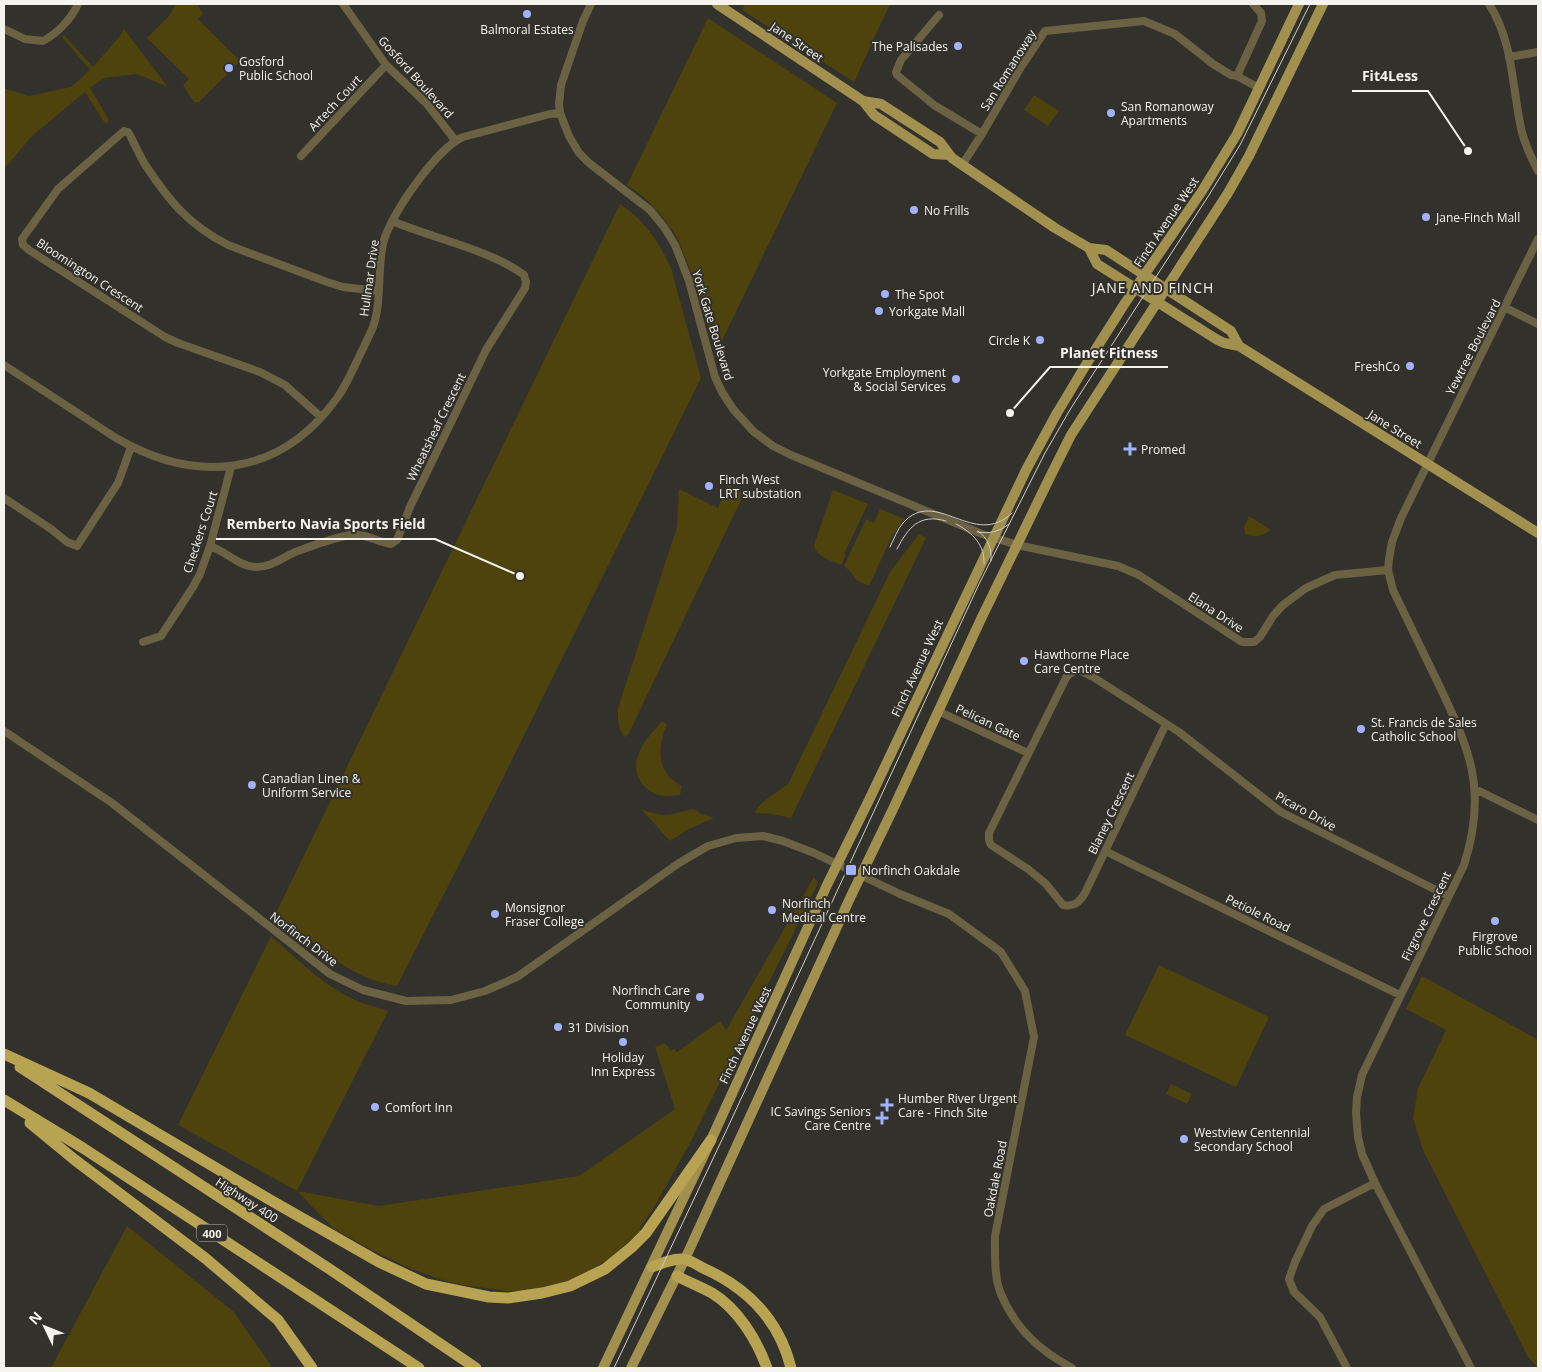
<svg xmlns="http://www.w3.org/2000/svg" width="1542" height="1372" font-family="'Open Sans',sans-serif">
	<rect width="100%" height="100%" fill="#33312b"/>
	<!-- green -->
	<path fill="#4e420d" d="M 176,4 L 197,4 L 203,14 L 198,19 L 240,61 L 199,102 L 194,102 L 183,85 L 189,79 L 147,38 L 170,15 Z
		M 745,4 L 890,4 L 854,82 L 742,10 Z
		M 708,18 L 837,103 L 716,353 L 688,264 L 677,237 L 663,217 L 645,198 L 627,185 Z
		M 124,29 L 168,87 L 137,74 L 104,78 L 90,88 L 109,120 L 106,125 L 85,92 L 32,136 L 4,169 L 4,88 L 29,96 L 71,87 L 90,70 L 62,37 L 64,35 L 93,67 L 120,36 Z
		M 1034,95 L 1059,111 L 1048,126 L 1024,110 Z
		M 620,204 C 644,220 659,241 671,268 L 701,378 L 494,796 L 397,986 C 347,978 314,943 276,913 Z
		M 728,485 L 741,491 L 741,500 L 629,733 L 625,737 C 617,729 618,719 618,708 L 677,527 L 679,489 L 718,508 Z
		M 833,490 L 868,504 L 844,554 L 846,555 L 841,565 C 831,560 816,557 814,545 Z
		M 880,509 L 905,519 L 892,536 L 869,586 L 856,580 L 850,571 L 844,566 L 866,519 L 874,523 Z
		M 1249,516 L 1271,530 C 1261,535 1256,539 1245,534 L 1244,527 Z
		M 919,534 L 926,538 L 791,818 L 772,814 L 754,813 C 764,798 774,795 788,784 L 890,572 Z
		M 662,721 L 667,724 C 657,748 656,773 682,786 L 680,795 C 675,795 669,797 664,796 C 643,793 630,773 639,753 C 643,741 654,731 662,721 Z
		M 641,809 C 667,819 669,814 694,809 L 701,814 L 714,818 L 687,830 L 670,841 Z
		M 814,877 L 818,883 L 690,1143 L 652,1211 L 641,1225 L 640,1231 L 609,1259 L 589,1271 L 567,1281 L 526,1291 L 508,1291 L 462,1285 L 439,1279 L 407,1267 L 370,1249 L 334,1229 L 297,1191 L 178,1125 L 271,936 C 297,959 323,985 355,1000 C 365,1005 377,1007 388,1011 L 297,1191 L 379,1206 L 579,1176 L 675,1109 L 655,1047 L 665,1043 L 671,1051 L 674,1049 L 677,1052 L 720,1021 L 726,1030 Z
		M 1159,965 L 1269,1017 L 1236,1087 L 1125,1035 Z
		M 1422,976 L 1537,1039 L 1538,1037 L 1538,1368 L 1528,1357 L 1423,1150 L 1413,1118 L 1418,1088 L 1446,1030 L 1406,1009 Z
		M 1171,1084 L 1192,1094 L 1187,1104 L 1166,1094 Z
		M 127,1226 L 233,1311 L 270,1364 L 271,1368 L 51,1368 Z"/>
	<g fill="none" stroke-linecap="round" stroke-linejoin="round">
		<!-- minor -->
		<path stroke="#6a6243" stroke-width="8" d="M 343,4 L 386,65 L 427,104 L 455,140
			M 591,4 L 583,21 L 561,85 L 559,104 L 560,113 L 569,136 L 579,153 L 589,163 L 650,210 L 664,227 L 675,245 L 689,281 L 715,377 L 722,392 L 733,409 L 753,431 L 773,446 L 791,455 L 982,534 L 1017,545 L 1118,566 L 1139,575 L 1242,642 L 1254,642 L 1260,637 L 1273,616 L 1283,605 L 1306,588 L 1335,575 L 1388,570
			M 1489,4 C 1513,41 1512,86 1521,128 C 1524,143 1531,157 1538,171
			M 939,15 L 901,60 L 896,72 L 897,75 L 934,105 L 982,134
			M 4,29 L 25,39 L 43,41 C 58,33 71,19 78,4
			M 1509,57 L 1538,52
			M 1237,76 L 1262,21 L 1261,13 L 1253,4
			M 301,156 L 386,65
			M 962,165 L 982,134 L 1021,67 L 1045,31 L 1144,21 L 1175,34 L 1213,64 L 1231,75 L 1237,76 L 1259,88
			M 1506,308 L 1538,324
			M 4,365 L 116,438 C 197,485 280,477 337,398 C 345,387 351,374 357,361 C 362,350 368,339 373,327 C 382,301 377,272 383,244 C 389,216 437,148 463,137 L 550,114 L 560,113
			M 321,417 L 285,385 L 260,372 L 178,343 L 165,337 L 29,250 L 23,245 L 22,239 L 58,189 L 124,131 C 125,132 127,132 128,132 C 130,134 142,161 146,166 C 170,202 189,225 228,245 L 327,282 L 343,287 L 378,291
			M 4,498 L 51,529 L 67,542 L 77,546 L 118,483 L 131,447
			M 210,546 C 225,551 239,566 255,567 C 271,568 284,556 298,551 C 314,545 333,538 350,535 C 365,533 377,542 391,544 L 397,540 L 399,535 L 410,507 L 486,350 L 525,288 L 526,282 L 524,275 C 491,250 432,238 392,221
			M 143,642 L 161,636 L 193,587 L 200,574 L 210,546 L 231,467
			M 938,711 L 1028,753
			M 1166,724 L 1085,893 C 1080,902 1074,907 1063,905 L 1046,884 L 1028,869 L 991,845 L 989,840 L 989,833 L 1067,676 L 1077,669 L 1093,677 L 1179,732 L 1281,812 L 1448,896
			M 4,731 L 112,803 L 330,974 L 363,990 L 406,1001 L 451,1000 L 485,991 L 517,977 L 679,863 L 708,846 L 736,838 L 763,836 L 783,841 L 814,853 L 900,894 L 949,914 L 1001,952 L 1025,991 L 1034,1037 L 995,1236 C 995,1254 994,1278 1001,1294 C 1009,1314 1025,1336 1043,1349 C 1052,1357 1062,1362 1072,1368
			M 1475,789 L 1538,820
			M 1105,851 L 1400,995
			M 1347,1368 L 1320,1317 L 1294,1292 L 1289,1279 L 1295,1262 L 1312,1226 L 1324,1209 L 1375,1183
			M 1471,1368 L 1375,1183 L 1362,1154 L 1358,1137 L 1356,1113 L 1357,1097 L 1362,1075 L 1464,865 C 1488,790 1470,750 1438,683 C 1423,652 1408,621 1393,590 L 1388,570 L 1389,559 L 1392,542 L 1401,518 L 1538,239"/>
		<!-- major -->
		<path stroke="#a1904e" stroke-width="10" d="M 717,4 L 863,101 L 874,115 L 933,154 L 949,155
			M 863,101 L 881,104 L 940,142 L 952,158 L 1055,228 L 1089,248 L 1106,250 L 1231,331 L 1239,346
			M 1089,248 L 1097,264 L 1216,339 L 1224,343 L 1239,346 L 1538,533
			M 603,1368 L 711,1140 L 827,885 L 870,798 L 1026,470 L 1057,413 L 1087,363 L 1125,303 L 1202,191 L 1237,134 L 1299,4
			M 631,1368 L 685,1259 L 851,896 L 894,807 L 981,619 L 1049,479 L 1071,435 L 1228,193 L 1249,156 L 1323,4"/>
		<!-- highway -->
		<path stroke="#b7a352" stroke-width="11" d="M 4,1054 L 89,1093 L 272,1201 L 379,1262 L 426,1284 L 489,1297 L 508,1298 L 542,1293 L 570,1286 L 605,1269 L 632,1247 L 646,1233 L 711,1140
			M 20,1067 L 328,1268 L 476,1368
			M 4,1100 L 83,1148 L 419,1368
			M 30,1123 L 75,1160 L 205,1258 L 278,1320 L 312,1368
			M 652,1267 C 662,1263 671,1259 682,1259 C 689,1259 697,1265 703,1268 C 748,1288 779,1320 791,1368
			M 677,1276 C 688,1282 701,1287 712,1293 C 738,1309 757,1340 767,1368"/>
		<!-- tram -->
		<path stroke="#cecdc8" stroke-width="1" d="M 956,524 C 973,533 985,545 984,564
			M 978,531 C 988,538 992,549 991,561
			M 977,532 C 989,534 999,532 1009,524
			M 890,547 C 894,539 897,530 903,523 C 936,486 974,550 1012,513
			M 897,549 C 908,528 919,513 946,521
			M 614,1368 L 728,1127 L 979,584 L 1045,453 L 1071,408 L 1209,195 L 1240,145 L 1310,4"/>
	</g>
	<!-- markers -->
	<g fill="#a3b2fc" stroke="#33312b" stroke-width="2">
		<circle cx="527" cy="14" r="5"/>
		<circle cx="958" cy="46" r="5"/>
		<circle cx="229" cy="68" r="5"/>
		<circle cx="1111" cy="113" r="5"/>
		<circle cx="914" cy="210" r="5"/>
		<circle cx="1426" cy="217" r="5"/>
		<circle cx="885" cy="294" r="5"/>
		<circle cx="879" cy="311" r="5"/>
		<circle cx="1040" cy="340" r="5"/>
		<circle cx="1410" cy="366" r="5"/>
		<circle cx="956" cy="379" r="5"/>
		<path d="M1127.5 441.5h5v5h5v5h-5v5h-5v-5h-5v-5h5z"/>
		<circle cx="709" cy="486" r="5"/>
		<circle cx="1024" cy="661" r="5"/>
		<circle cx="1361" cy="729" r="5"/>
		<circle cx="252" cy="785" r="5"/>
		<rect x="845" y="864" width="12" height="12" rx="2.5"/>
		<circle cx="772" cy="910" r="5"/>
		<circle cx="495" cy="914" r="5"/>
		<circle cx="1495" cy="921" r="5"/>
		<circle cx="700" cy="997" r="5"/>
		<circle cx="558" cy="1027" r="5"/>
		<circle cx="623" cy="1042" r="5"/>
		<path d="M884.5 1097.5h5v5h5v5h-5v5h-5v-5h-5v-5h5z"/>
		<circle cx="375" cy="1107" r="5"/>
		<path d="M879.5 1110.5h5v5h5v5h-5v5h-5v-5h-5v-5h5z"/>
		<circle cx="1184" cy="1139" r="5"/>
	</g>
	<g text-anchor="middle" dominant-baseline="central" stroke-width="4" stroke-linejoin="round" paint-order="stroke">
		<!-- shield labels -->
		<rect fill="#33312b" stroke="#bab9b4" stroke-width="1" x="197" y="1224.5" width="30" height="17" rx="4"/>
		<g font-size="11" font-weight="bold" fill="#f4f3ee">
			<text x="212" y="1233">400</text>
		</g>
		<!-- poi labels -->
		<g font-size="12" fill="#f4f3ee" stroke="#33312b" text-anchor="start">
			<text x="527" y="29" text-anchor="middle">Balmoral Estates</text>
			<text x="948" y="46" text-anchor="end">The Palisades</text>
			<text x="239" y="61">Gosford<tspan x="239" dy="14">Public School</tspan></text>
			<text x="1121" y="106">San Romanoway<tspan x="1121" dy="14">Apartments</tspan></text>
			<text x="924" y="210">No Frills</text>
			<text x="1436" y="217">Jane-Finch Mall</text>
			<text x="895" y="294">The Spot</text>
			<text x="889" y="311">Yorkgate Mall</text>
			<text x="1030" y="340" text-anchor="end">Circle K</text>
			<text x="1400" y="366" text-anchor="end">FreshCo</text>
			<text x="946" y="372" text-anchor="end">Yorkgate Employment<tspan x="946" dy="14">&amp; Social Services</tspan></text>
			<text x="1141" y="449">Promed</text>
			<text x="719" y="479">Finch West<tspan x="719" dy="14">LRT substation</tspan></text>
			<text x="1034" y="654">Hawthorne Place<tspan x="1034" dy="14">Care Centre</tspan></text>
			<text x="1371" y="722">St. Francis de Sales<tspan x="1371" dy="14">Catholic School</tspan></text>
			<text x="262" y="778">Canadian Linen &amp;<tspan x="262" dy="14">Uniform Service</tspan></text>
			<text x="862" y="870">Norfinch Oakdale</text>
			<text x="782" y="903">Norfinch<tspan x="782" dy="14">Medical Centre</tspan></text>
			<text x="505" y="907">Monsignor<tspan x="505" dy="14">Fraser College</tspan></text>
			<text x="1495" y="936" text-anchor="middle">Firgrove<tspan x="1495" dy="14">Public School</tspan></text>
			<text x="690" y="990" text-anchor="end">Norfinch Care<tspan x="690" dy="14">Community</tspan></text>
			<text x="568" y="1027">31 Division</text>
			<text x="623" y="1057" text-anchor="middle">Holiday<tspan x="623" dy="14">Inn Express</tspan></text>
			<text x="898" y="1098">Humber River Urgent<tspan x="898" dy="14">Care - Finch Site</tspan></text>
			<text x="385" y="1107">Comfort Inn</text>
			<text x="871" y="1111" text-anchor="end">IC Savings Seniors<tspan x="871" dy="14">Care Centre</tspan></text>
			<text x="1194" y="1132">Westview Centennial<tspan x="1194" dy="14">Secondary School</tspan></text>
		</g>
		<!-- street labels -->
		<g font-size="12" fill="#f4f3ee" stroke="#33312b">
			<text transform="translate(797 42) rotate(34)">Jane Street</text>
			<text transform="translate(1008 70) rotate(-58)">San Romanoway</text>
			<text transform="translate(416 77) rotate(48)">Gosford Boulevard</text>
			<text transform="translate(335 103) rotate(-47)">Artech Court</text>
			<text transform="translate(1166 222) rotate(-56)">Finch Avenue West</text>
			<text transform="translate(90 275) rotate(33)">Bloomington Crescent</text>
			<text transform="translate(369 278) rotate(-82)">Hullmar Drive</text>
			<text transform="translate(713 325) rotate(73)">York Gate Boulevard</text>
			<text transform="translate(1473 347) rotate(-63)">Yewtree Boulevard</text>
			<text transform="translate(436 427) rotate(-64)">Wheatsheaf Crescent</text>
			<text transform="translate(1395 429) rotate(32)">Jane Street</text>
			<text transform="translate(200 532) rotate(-72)">Checkers Court</text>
			<text transform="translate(1216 612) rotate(33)">Elana Drive</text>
			<text transform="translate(917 668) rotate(-65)">Finch Avenue West</text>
			<text transform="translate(988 722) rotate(25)">Pelican Gate</text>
			<text transform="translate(1306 811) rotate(29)">Picaro Drive</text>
			<text transform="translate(1111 813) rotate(-64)">Blaney Crescent</text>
			<text transform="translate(1258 913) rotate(26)">Petiole Road</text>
			<text transform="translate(1426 916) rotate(-64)">Firgrove Crescent</text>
			<text transform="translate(304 939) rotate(37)">Norfinch Drive</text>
			<text transform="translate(745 1035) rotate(-65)">Finch Avenue West</text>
			<text transform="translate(995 1179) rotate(-79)">Oakdale Road</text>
			<text transform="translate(247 1200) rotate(33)">Highway 400</text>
		</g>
		<!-- neighbourhood labels -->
		<g font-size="14" letter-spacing="1" fill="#f4f3ee" stroke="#33312b">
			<text x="1153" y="287">JANE AND FINCH</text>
		</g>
	</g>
	<!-- callouts -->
	<path fill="none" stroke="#f4f3ee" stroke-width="2" d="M1468 151L1428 91H1352M1010 413L1050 367H1168M520 576L435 539H216"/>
	<g fill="#f4f3ee" stroke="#33312b" stroke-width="2">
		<circle cx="1468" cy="151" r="5"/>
		<circle cx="1010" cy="413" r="5"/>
		<circle cx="520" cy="576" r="5"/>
	</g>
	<g font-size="14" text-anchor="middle" font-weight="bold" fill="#f4f3ee" stroke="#33312b" stroke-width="4" stroke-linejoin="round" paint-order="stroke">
		<text x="1390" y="81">Fit4Less</text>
		<text x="1109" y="358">Planet Fitness</text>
		<text x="326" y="529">Remberto Navia Sports Field</text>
	</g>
	<!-- border -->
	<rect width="1542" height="1372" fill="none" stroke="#f4f3ee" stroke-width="10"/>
	<!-- north arrow -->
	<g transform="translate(45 1327) rotate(313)" stroke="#33312b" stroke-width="4" paint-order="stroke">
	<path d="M0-4L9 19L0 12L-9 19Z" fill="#f4f3ee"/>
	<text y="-8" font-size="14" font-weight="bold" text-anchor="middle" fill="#f4f3ee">N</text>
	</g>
</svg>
